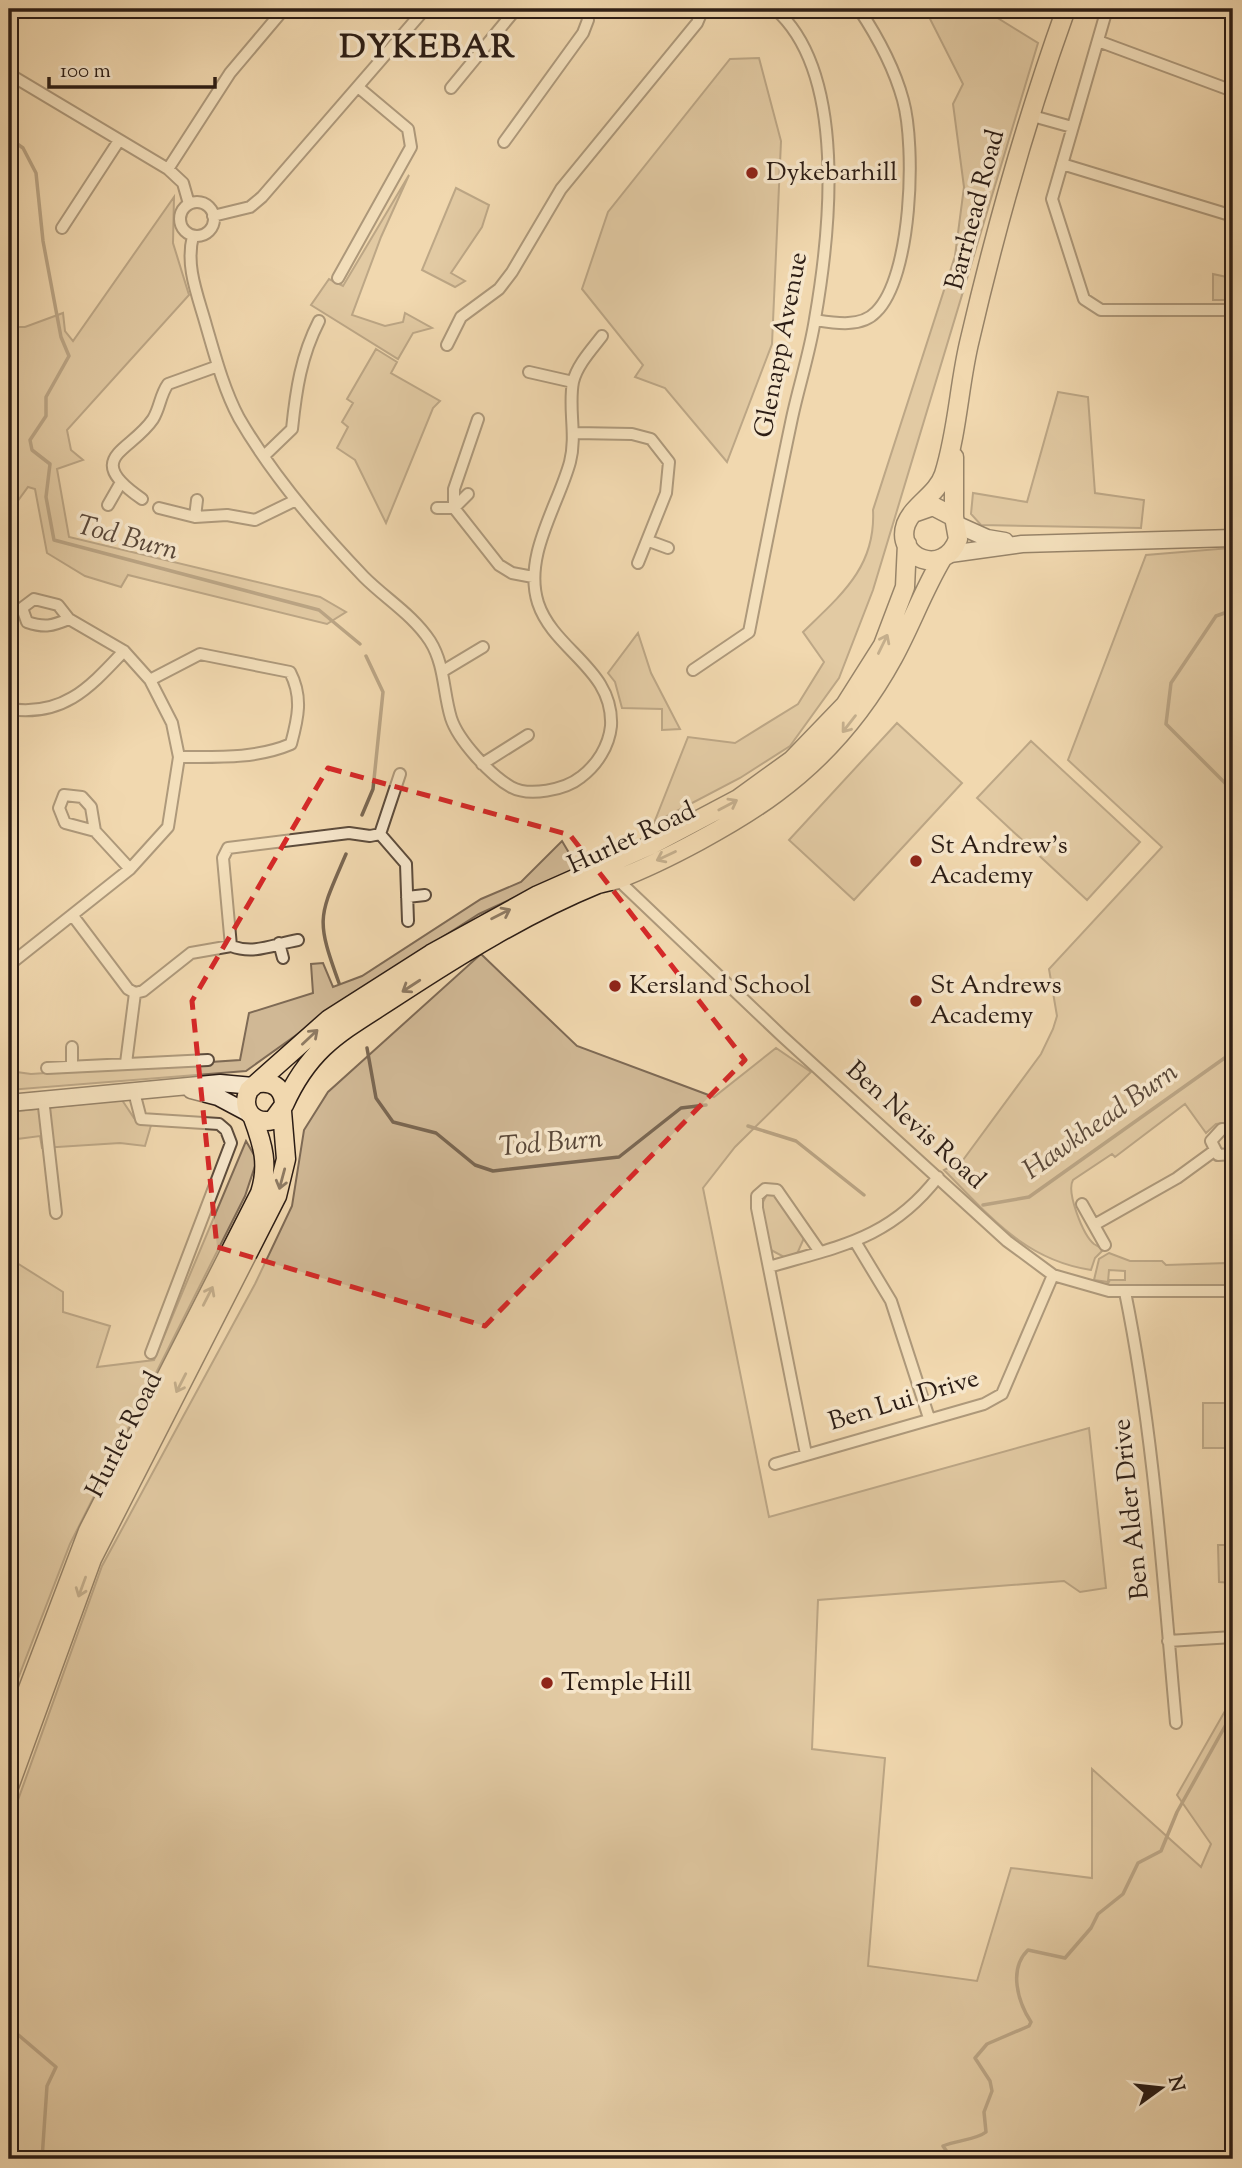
<svg xmlns="http://www.w3.org/2000/svg" width="1242" height="2168" font-family="'Sorts Mill Goudy',serif">
	<rect width="100%" height="100%" fill="#f1d8af"/>
	<filter id="stains"><feTurbulence type="fractalNoise" baseFrequency=".00286" numOctaves="4"/><feColorMatrix values="0 0 0 0 .2 0 0 0 0 .09 0 0 0 0 .02 0 0 0 .5 -.17"/></filter>
	<radialGradient id="worn" r=".72"><stop offset=".6" stop-color="#630" stop-opacity="0"/><stop offset="1" stop-color="#630" stop-opacity=".3"/></radialGradient>
	<!-- green -->
	<path fill="#d0b895" stroke="#7e6a55" stroke-width="2" d="M 925,9 L 983,9 L 1038,43 L 873,590 L 839,678 L 790,746 L 740,778 L 654,823 L 688,737 L 735,743 L 798,704 L 824,662 L 803,632 C 841,595 876,567 873,510 L 955,256 L 964,187 L 953,104 L 963,84 Z
		M 759,58 L 781,141 L 772,344 L 727,462 L 665,388 L 635,377 L 643,365 L 582,289 L 608,212 L 730,59 Z
		M 409,175 L 381,237 L 352,315 L 385,326 L 403,322 L 405,313 L 432,328 L 413,333 L 398,359 L 311,305 L 329,279 L 343,286 Z
		M 456,188 L 489,205 L 482,227 L 451,273 L 465,281 L 455,287 L 422,270 Z
		M 174,197 L 173,243 L 189,295 L 67,430 L 71,450 L 83,460 L 57,469 L 69,537 L 320,597 L 346,612 L 327,624 L 128,575 L 121,587 L 85,576 L 47,553 L 35,489 L 28,487 L 9,513 L 9,327 L 25,327 L 63,313 L 65,331 L 73,341 Z
		M 1233,254 L 1233,300 L 1213,300 L 1213,274 L 1227,277 Z
		M 376,349 L 397,362 L 391,373 L 440,401 L 433,408 L 386,523 L 355,460 L 337,448 L 348,427 L 342,422 L 353,403 L 347,399 Z
		M 1058,392 L 1088,397 L 1095,493 L 1144,500 L 1141,528 L 981,525 L 971,514 L 973,493 L 1027,502 Z
		M 1230,548 L 1229,579 L 1233,582 L 1233,1122 L 1216,1124 L 1206,1133 L 1185,1104 L 1115,1157 L 1112,1154 L 1073,1180 C 1066,1192 1083,1235 1094,1244 C 1097,1246 1101,1247 1103,1250 L 1095,1258 L 1091,1270 C 1024,1260 989,1215 944,1170 L 963,1160 L 1041,1054 L 1053,1029 L 1057,1016 L 1049,969 L 1162,847 L 1068,760 L 1146,555 Z
		M 638,633 L 651,673 L 680,729 L 662,730 L 662,709 L 622,708 L 615,682 L 608,673 Z
		M 897,723 L 962,783 L 854,900 L 789,840 Z
		M 1031,741 L 1140,842 L 1087,900 L 977,798 Z
		M 562,841 L 578,868 L 479,914 L 358,991 L 246,1071 L 9,1090 L 9,1071 L 31,1074 L 240,1060 L 249,1013 L 313,993 L 311,964 L 323,963 L 333,987 L 362,976 L 481,899 L 521,882 Z
		M 481,954 L 577,1046 L 714,1097 L 776,1048 L 811,1072 L 735,1147 L 703,1188 L 769,1517 L 1089,1428 L 1106,1588 L 1080,1592 L 1064,1581 L 818,1600 L 812,1749 L 885,1758 L 868,1966 L 977,1981 L 1011,1868 L 1092,1878 L 1092,1769 L 1201,1867 L 1211,1844 L 1177,1795 L 1233,1697 L 1233,2159 L 9,2159 L 9,1825 L 102,1566 L 255,1284 L 292,1206 L 304,1130 L 328,1092 Z
		M 122,1100 L 134,1118 L 152,1122 L 145,1146 L 120,1143 L 42,1148 L 40,1136 L 9,1140 L 9,1112 Z
		M 246,1141 L 257,1160 L 245,1196 L 70,1544 L 14,1689 L 9,1689 L 9,1258 L 63,1292 L 63,1312 L 110,1326 L 97,1367 L 154,1360 Z
		M 767,1194 L 775,1195 L 804,1238 L 797,1254 L 784,1257 L 771,1250 L 761,1206 Z
		M 1109,1253 L 1130,1261 L 1162,1261 L 1166,1265 L 1227,1263 L 1233,1265 L 1233,1286 L 1107,1285 L 1110,1280 L 1125,1280 L 1125,1271 L 1109,1270 L 1108,1282 L 1094,1280 L 1099,1259 Z
		M 1203,1403 L 1233,1403 L 1233,1448 L 1203,1448 Z
		M 1218,1545 L 1233,1545 L 1233,1583 L 1219,1582 Z"/>
	<g fill="none" stroke-linecap="round" stroke-linejoin="round">
		<!-- stream -->
		<path stroke="#7a6752" stroke-width="3.5" d="M 9,138 L 23,148 L 36,173 L 43,241 L 61,337 L 69,356 L 46,397 L 46,416 L 30,440 L 32,450 L 50,464 L 46,497 L 54,540 L 319,610 L 360,644
			M 1233,610 L 1216,616 L 1171,683 L 1166,724 L 1233,791
			M 362,815 L 373,789 L 383,692 L 366,656
			M 339,983 C 315,917 319,917 346,854
			M 367,1048 L 376,1098 L 393,1122 L 436,1133 L 475,1165 L 493,1171 L 619,1157 L 681,1108 L 706,1105
			M 748,1126 L 796,1141 L 864,1195
			M 983,1205 L 1029,1197 L 1233,1052
			M 9,2027 L 56,2067 L 47,2086 L 42,2159
			M 952,2159 L 943,2146 C 957,2140 976,2140 986,2132 L 984,2112 L 992,2091 L 990,2081 L 975,2058 L 987,2044 L 1029,2026 L 1031,2022 C 1018,2002 1008,1969 1028,1950 L 1065,1958 L 1091,1928 L 1098,1914 L 1123,1894 L 1138,1863 L 1161,1851 L 1177,1812 L 1233,1712"/>
		<!-- street casing -->
		<g stroke="#5d4c3c" stroke-width="14">
			<path id="street" d="M 1107,9 L 1052,199 L 1084,299 L 1101,310 L 1233,310
				M 1098,41 L 1233,91
				M 9,74 L 168,169 L 183,183 L 189,204
				M 451,88 L 516,9
				M 1029,115 L 1072,127
				M 504,142 L 583,33 L 588,20 L 585,9
				M 1062,164 L 1233,216
				M 168,169 L 230,73 L 284,9
				M180 219a17 17 0 1 1 34 0a17 17 0 1 1-34 0Z
				M 213,216 L 250,207 L 262,197 L 425,9
				M 62,228 L 118,142
				M 193,236 C 185,266 198,296 206,325 C 215,356 224,390 239,418 C 272,475 319,530 364,577 C 386,599 413,615 430,641 C 445,665 443,692 451,718 C 458,740 490,775 511,787 C 529,797 565,790 581,777 C 597,765 609,746 611,726 C 614,669 554,651 538,603 C 523,556 558,506 570,462 C 577,435 568,408 573,382 C 577,365 592,349 602,336
				M 338,278 L 411,147 L 408,129 L 358,87
				M 815,320 C 834,323 861,328 876,312 C 912,277 916,147 903,100 C 894,67 877,36 859,9
				M 447,345 L 461,317 L 499,289 L 512,272 L 561,189 L 697,23 L 703,9
				M 529,372 L 573,382
				M 478,419 L 454,489 L 454,508 L 499,565 L 512,573 L 533,577
				M 575,433 L 632,434 L 651,439 L 669,462 L 666,493 L 638,563
				M 265,455 L 292,429 C 296,390 301,356 319,321
				M 142,499 C 81,457 131,452 153,419 C 160,408 160,395 168,384 L 218,366
				M 108,505 L 120,484
				M 159,508 L 195,517 L 227,515 L 255,520 L 296,500
				M 437,508 L 454,508 L 468,494
				M 195,517 L 197,500
				M 649,541 L 668,548
				M 693,670 L 749,632 C 763,560 777,489 792,418 C 799,385 810,352 815,319 C 830,233 848,73 775,9
				M 443,671 L 483,647
				M 150,680 L 200,654 L 290,672 C 303,697 298,718 291,744 C 256,759 217,757 179,757
				M 9,709 C 64,717 90,687 124,651
				M 482,764 L 528,735
				M 95,831 L 91,807 L 82,797 L 64,795 L 59,808 L 65,823 L 95,831 L 130,869
				M 380,834 L 406,864 L 408,921
				M 617,879 L 782,1036 L 1007,1241 L 1053,1275 L 1109,1291 L 1233,1291
				M 407,897 L 425,895
				M 73,916 L 128,989 L 135,993 L 143,991 L 191,953 L 231,946 L 223,858 L 228,848 L 349,833 L 370,836 L 380,834 L 400,774
				M 279,943 L 283,958
				M 231,946 C 255,955 274,944 298,940
				M 9,965 L 130,869 L 168,827 L 179,757 L 172,723 L 150,680 L 124,651 L 69,619 L 58,605 L 34,599 L 22,608 L 27,622 C 45,628 52,626 69,619
				M 72,1047 L 72,1065
				M 126,1063 L 135,993
				M 47,1068 L 208,1060
				M 134,1092 L 141,1119 L 219,1124 L 226,1130 L 231,1143 L 151,1353
				M 43,1098 L 56,1213
				M 1233,1131 L 1222,1129 L 1211,1141 L 1218,1155 L 1233,1154
				M 1082,1204 L 1105,1245
				M 1094,1225 L 1177,1178 L 1214,1151
				M 856,1243 L 891,1301 L 929,1418
				M 1231,1258 L 1233,1258
				M 769,1267 C 840,1246 890,1239 938,1177
				M 1125,1292 C 1154,1434 1163,1579 1176,1723
				M 806,1454 L 757,1208 L 757,1196 L 765,1189 L 777,1190 L 820,1252
				M 775,1464 L 984,1404 L 1002,1394 L 1053,1275
				M 1168,1641 L 1233,1637"/>
		</g>
		<!-- secondary casing -->
		<g stroke="#2c1d15" stroke-width="19">
			<path id="secondary" d="M 958,525 L 987,538 L 1005,541
				M 950,554 L 1022,544 L 1233,538
				M 191,1090 L 218,1097 L 250,1114
				M 9,1103 L 220,1083 L 253,1086"/>
		</g>
		<!-- primary casing -->
		<g stroke="#2c1d15" stroke-width="21">
			<path id="primary" d="M 916,512 L 933,506 L 954,517 L 958,539 C 944,578 894,558 906,524 C 914,504 937,495 944,474 C 958,430 959,383 970,339 C 996,227 1027,117 1066,9
				M 954,517 L 954,457
				M 259,1083 C 275,1081 284,1090 284,1105 L 273,1120 C 253,1125 240,1109 249,1090 L 329,1019 L 431,954 L 538,895 L 651,845 L 738,799 L 792,760 L 845,705 L 883,645 L 905,587 L 907,544
				M 284,1105 C 311,1045 343,1031 395,997 C 459,955 527,913 598,884 C 605,882 612,881 618,879 C 665,861 736,823 776,793 C 825,757 864,711 893,658 C 911,625 923,591 942,559
				M 9,1739 L 88,1531 L 260,1193 C 269,1165 263,1145 253,1118
				M 9,1787 L 92,1559 L 277,1196 L 286,1159 L 282,1111"/>
		</g>
		<!-- street -->
		<use href="#street" stroke="#f6e6cb" stroke-width="10"/>
		<!-- secondary -->
		<use href="#secondary" stroke="#f6e6cb" stroke-width="16"/>
		<!-- primary -->
		<use href="#primary" stroke="#f1d8af" stroke-width="18"/>
	</g>
	<!-- one-way arrows -->
	<defs><path id="oneway-shaft" d="M-6 0H5M1.5-3L5.5 0L1.5 3" fill="none" stroke-width="1.6" stroke-linecap="round" stroke-linejoin="round" transform="scale(1.75)"/></defs>
	<g stroke="#8e7a62">
		<use href="#oneway-shaft" transform="translate(883 644) rotate(-64)"/>
		<use href="#oneway-shaft" transform="translate(849 724) rotate(128)"/>
		<use href="#oneway-shaft" transform="translate(728 805) rotate(-28)"/>
		<use href="#oneway-shaft" transform="translate(666 856) rotate(155)"/>
		<use href="#oneway-shaft" transform="translate(501 914) rotate(-27)"/>
		<use href="#oneway-shaft" transform="translate(411 986) rotate(147)"/>
		<use href="#oneway-shaft" transform="translate(310 1037) rotate(-43)"/>
		<use href="#oneway-shaft" transform="translate(282 1179) rotate(105)"/>
		<use href="#oneway-shaft" transform="translate(208 1296) rotate(-63)"/>
		<use href="#oneway-shaft" transform="translate(181 1383) rotate(117)"/>
		<use href="#oneway-shaft" transform="translate(82 1587) rotate(110)"/>
	</g>
	<!-- marked area -->
	<path d="M0 0H1242V2168H0ZM 328,768 L 570,835 L 745,1060 L 485,1326 L 217,1247 L 192,1001 Z" fill="#f1d8af" fill-opacity=".55" fill-rule="evenodd"/>
	<path fill="none" stroke="#d62828" stroke-width="5" stroke-dasharray="14 9" stroke-linejoin="round" d="M 328,768 L 570,835 L 745,1060 L 485,1326 L 217,1247 L 192,1001 Z"/>
	<!-- markers -->
	<g fill="#8f2418" stroke="#f6e6cb" stroke-width="2.5">
		<circle cx="752" cy="173" r="7"/>
		<circle cx="916" cy="861" r="7"/>
		<circle cx="615" cy="986" r="7"/>
		<circle cx="916" cy="1001" r="7"/>
		<circle cx="547" cy="1683" r="7"/>
	</g>
	<g text-anchor="middle" dominant-baseline="central" stroke-width="7" stroke-linejoin="round" paint-order="stroke">
		<!-- poi labels -->
		<g font-size="26" fill="#2c1d15" stroke="#f6e6cb" text-anchor="start">
			<text x="766" y="173">Dykebarhill</text>
			<text x="930" y="846">St Andrew's<tspan x="930" dy="30">Academy</tspan></text>
			<text x="629" y="986">Kersland School</text>
			<text x="930" y="986">St Andrews<tspan x="930" dy="30">Academy</tspan></text>
			<text x="561" y="1683">Temple Hill</text>
		</g>
		<!-- street labels -->
		<g font-size="26" fill="#2c1d15" stroke="#f6e6cb">
			<text transform="translate(976 210) rotate(-75)">Barrhead Road</text>
			<text transform="translate(782 345) rotate(-79)">Glenapp Avenue</text>
			<text transform="translate(632 839) rotate(-25)">Hurlet Road</text>
			<text transform="translate(915 1126) rotate(42)">Ben Nevis Road</text>
			<text transform="translate(904 1401) rotate(-17)">Ben Lui Drive</text>
			<text transform="translate(125 1435) rotate(-63)">Hurlet Road</text>
			<text transform="translate(1132 1509) rotate(-96)">Ben Alder Drive</text>
		</g>
		<!-- water labels -->
		<g font-size="28" font-style="italic" fill="#5a4839" stroke="#f6e6cb">
			<text transform="translate(127 539) rotate(15)">Tod Burn</text>
			<text transform="translate(1101 1122) rotate(-35)">Hawkhead Burn</text>
			<text transform="translate(551 1144) rotate(-5)">Tod Burn</text>
		</g>
		<!-- district labels -->
		<g font-size="33" font-weight="bold" letter-spacing="2" fill="#2c1d15" stroke="#f6e6cb">
			<text x="428" y="49">DYKEBAR</text>
		</g>
	</g>
	<!-- margin -->
	<rect width="1242" height="2168" fill="none" stroke="#f1d8af" stroke-width="35"/>
	<rect x="10" y="10" width="1221" height="2147" fill="none" stroke="#2c1d15" stroke-width="3.5"/>
	<rect x="18" y="18" width="1207" height="2133" fill="none" stroke="#2c1d15" stroke-width="2"/>
	<!-- north arrow -->
	<g transform="translate(1161 2088) rotate(75)" stroke="#f6e6cb" stroke-width="5" paint-order="stroke">
	<path d="M0-5L12 26L0 18L-12 26Z" fill="#2c1d15"/>
	<text y="-10" font-size="19" font-weight="bold" text-anchor="middle" fill="#2c1d15">N</text>
	</g>
	<!-- scale -->
	<path d="M49 77v10h166v-10" fill="none" stroke="#2c1d15" stroke-width="3.5"/>
	<text x="60" y="77" font-size="21" fill="#2c1d15" stroke="#f6e6cb" stroke-width="5" paint-order="stroke">100 m</text>
	<rect width="100%" height="100%" filter="url(#stains)"/>
	<rect width="100%" height="100%" fill="url(#worn)"/>
</svg>
